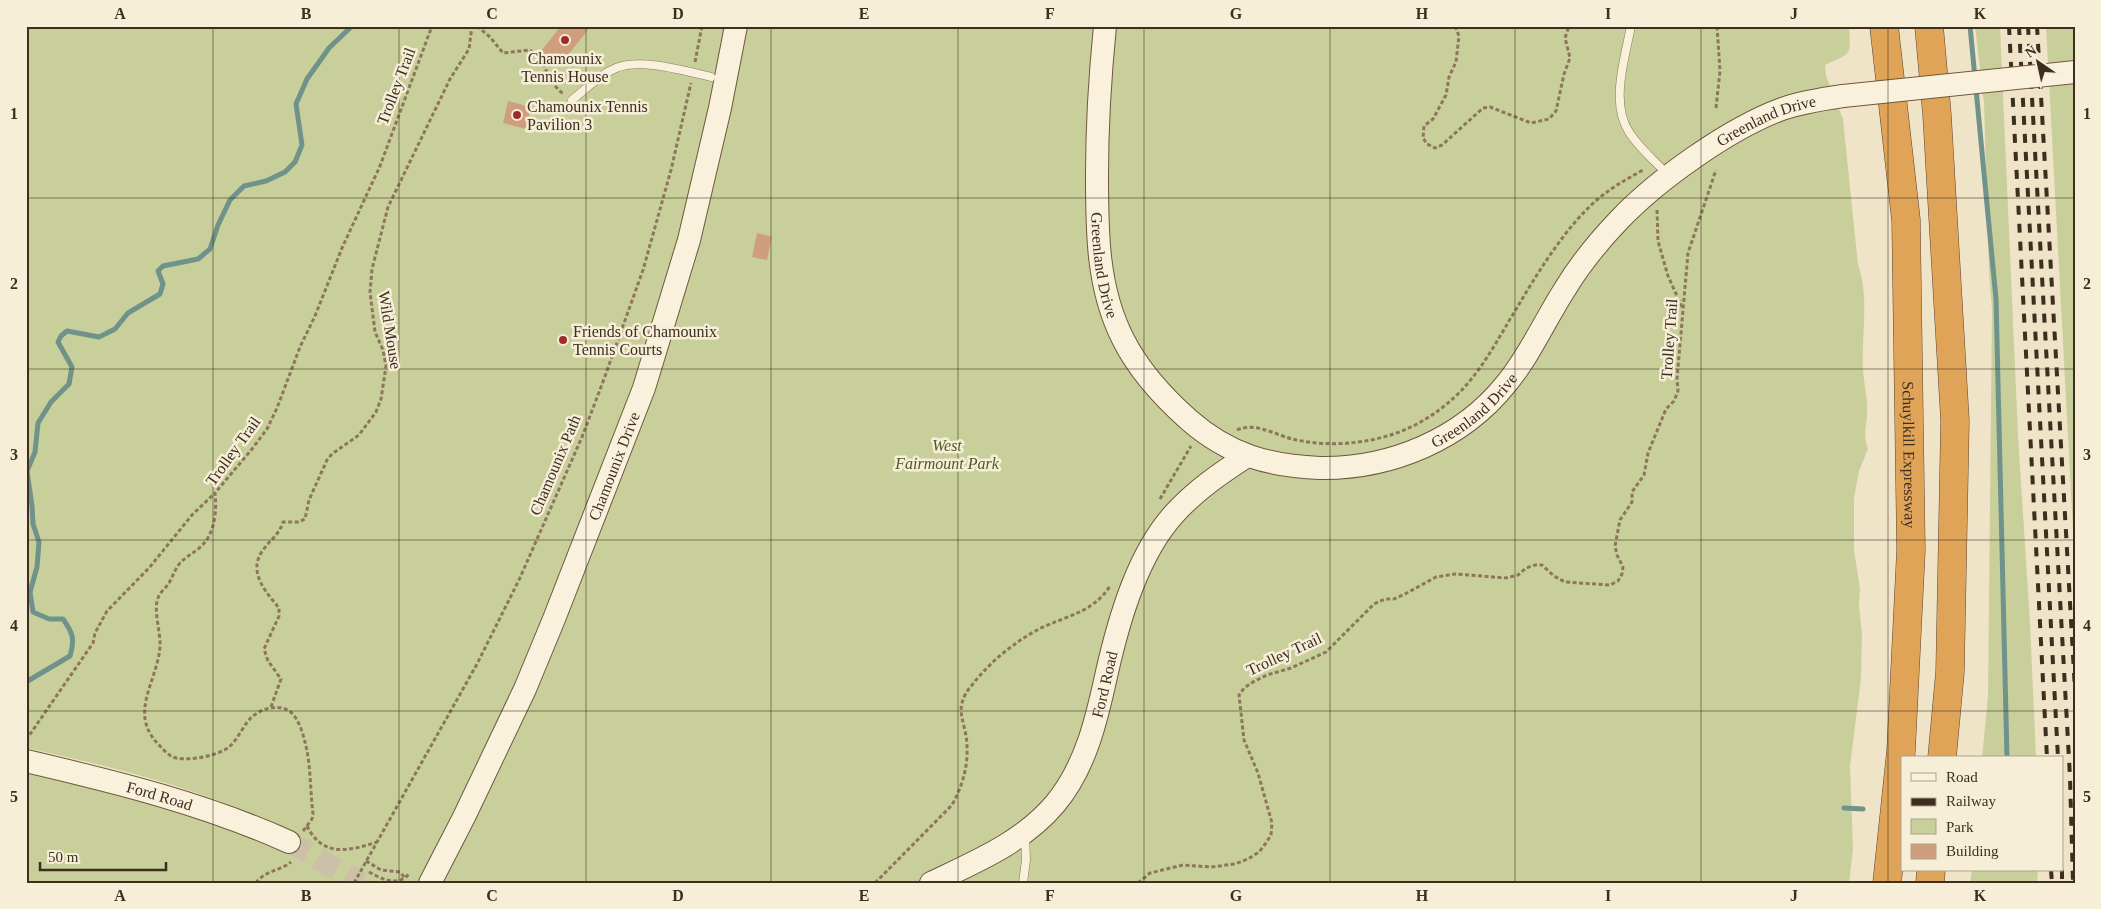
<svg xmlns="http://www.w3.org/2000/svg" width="2101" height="909" font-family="Georgia,serif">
	<rect width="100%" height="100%" fill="#f0e4c8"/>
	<!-- green -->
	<path fill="#c9cf9b" d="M 26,26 L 1849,26 C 1851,57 1852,52 1825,65 L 1826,76 L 1843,119 L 1858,265 C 1870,298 1861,335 1863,369 C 1864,384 1868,399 1867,415 C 1866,429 1863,435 1868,449 L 1859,471 L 1854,498 L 1854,550 L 1860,589 L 1859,605 L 1862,635 L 1861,679 L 1850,766 L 1853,849 L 1849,883 L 26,883 L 26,773 L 145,801 L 249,836 L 295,834 C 210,791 119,768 26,748 Z
		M 1975,26 L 2000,26 L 2018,435 L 2030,623 L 2036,758 L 1982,758 L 1988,696 L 1992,310 L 1989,271 L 1984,103 Z
		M 2046,26 L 2075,26 L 2075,567 Z
		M 1972,870 L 2038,870 L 2037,883 L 1970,883 Z"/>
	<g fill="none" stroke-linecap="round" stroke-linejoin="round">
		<!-- stream -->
		<path stroke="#6f938a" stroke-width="5" d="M 1970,26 L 1975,78
			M 1976,89 L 1996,299 L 2007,758
			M 26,682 L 70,656 C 75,639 73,633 63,619 L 49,619 L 33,612 L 30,592 L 37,567 L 39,542 L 33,524 L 32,506 L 27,471 L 35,452 L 38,423 L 51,402 L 69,384 L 72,367 L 58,342 L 61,336 L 67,331 L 99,337 L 115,329 L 128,313 L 160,294 L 163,284 L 158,271 L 163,266 L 198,259 L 210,249 L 218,225 L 230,200 L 244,186 L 266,181 L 285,172 L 295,162 L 302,145 L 296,104 L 307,79 L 329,48 L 352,26
			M 1844,808 L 1863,809"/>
	</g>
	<!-- building -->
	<path fill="#cf9f7d" d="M 561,26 L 591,26 L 560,65 L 541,51 Z
		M 508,101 L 531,107 L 526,129 L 503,123 Z
		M 757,233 L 772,237 L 767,260 L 752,257 Z"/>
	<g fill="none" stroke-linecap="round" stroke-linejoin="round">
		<!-- secondary-tunnel -->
		<path stroke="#ccc0a6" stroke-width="22" stroke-dasharray="22 11" stroke-linecap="butt" d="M 289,842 L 361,883"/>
		<!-- lane casing -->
		<g stroke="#8d765c" stroke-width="9">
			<path id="lane" d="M 1631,26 C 1625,58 1610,103 1629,132 C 1639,148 1655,161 1668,175
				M 572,100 C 586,89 599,75 616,68 C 641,58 685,71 711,77
				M 1023,883 L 1026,860 L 1025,835"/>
		</g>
		<!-- secondary casing -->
		<g stroke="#6f573f" stroke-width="24">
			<g id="secondary">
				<path id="s1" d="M 1105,26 C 1100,76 1097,125 1097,175 C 1097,231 1097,288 1123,339 C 1139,371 1163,397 1189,420 C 1229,455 1269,466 1320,468 C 1391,469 1462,439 1506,384 C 1530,355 1545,320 1565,289 C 1580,264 1599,241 1619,220 C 1657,180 1730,128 1782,109 C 1802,102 1822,99 1843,96"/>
				<path id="s2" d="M 26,761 C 116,782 205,804 289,842"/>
				<path id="s3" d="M 430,883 L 464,817 L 525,689 L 554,619 L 644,388 L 689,240 L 720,108 L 736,26"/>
				<path id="s4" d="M 931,883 C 975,862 1022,843 1055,804 C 1086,767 1097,718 1107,672 C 1119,619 1138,553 1175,513 C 1196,490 1221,473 1247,456"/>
			</g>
		</g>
		<!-- highway casing -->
		<g stroke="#5b4430" stroke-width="29">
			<g id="highway">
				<path id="s5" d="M 1884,26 L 1906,220 L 1911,550 L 1901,751 L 1887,883"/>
				<path d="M 1929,26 L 1937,115 L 1955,421 L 1950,672 L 1942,758"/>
				<path d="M 1930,883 L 1931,870"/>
			</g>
		</g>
		<!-- path -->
		<path stroke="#8d765c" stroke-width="3" stroke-dasharray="4 2.5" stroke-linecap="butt" d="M 477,26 L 490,37 L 503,53 L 529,50 L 536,53 L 541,57 L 550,81 L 563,94
			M 1455,26 L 1459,36 L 1456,62 L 1449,77 L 1446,95 L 1433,119 L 1424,126 L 1423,138 L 1427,144 L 1435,148 L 1442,145 L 1483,108 L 1490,107 L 1531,123 L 1549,119 L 1556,111 L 1564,74 L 1570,58 L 1565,38 L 1569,26
			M 695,62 L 702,26
			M 1716,108 L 1720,71 L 1717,26
			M 1657,210 L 1658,241 L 1668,276 L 1683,309
			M 1237,430 C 1254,422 1274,434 1292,439 C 1334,449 1386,443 1424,420 C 1472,391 1487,357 1515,311 C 1537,274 1565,227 1598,199 C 1612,187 1627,179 1643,170
			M 1160,499 L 1191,446
			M 271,707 L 281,679 L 268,661 L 264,649 L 279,616 L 279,608 C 266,592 247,572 263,550 C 270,540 279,535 283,522 L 298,522 L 305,519 L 309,500 L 327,460 L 332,454 L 359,435 L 376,412 L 381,399 L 386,366 L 383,350 L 375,332 L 370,292 L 372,269 L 388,207 L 450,79 L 469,49 L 472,26
			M 26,740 L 93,643 L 95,633 L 107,611 L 149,568 L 192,515 L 215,493
			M 307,826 C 323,858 349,851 377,842
			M 303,831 L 312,819 L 313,814 C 310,790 311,765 305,742 C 303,734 300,724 295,717 C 285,701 260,707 249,720 C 242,728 238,739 229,747 C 218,756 183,763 171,756 C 167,754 163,749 160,746 C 127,714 157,683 160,647 C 161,633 153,610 158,598 C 160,592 166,588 169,583 C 173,576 175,569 180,563 C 186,557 192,554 198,549 C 215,536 217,512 215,493 L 252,449 L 267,429 L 277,408 L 300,347 L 315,316 L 342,248 L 380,166 L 432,26
			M 366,861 L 381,870 L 400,872 L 405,878
			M 369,872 C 382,879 397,887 409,874 L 410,875
			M 109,883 L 116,883
			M 256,883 C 264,871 280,871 291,862
			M 354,883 L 477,664 L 519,580 L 582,437 L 604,379 L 643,270 L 671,170 L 691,83
			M 875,883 L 952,805 C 962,787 968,767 967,747 C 967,721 951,710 972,685 C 990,662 1013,643 1039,629 C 1065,616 1093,613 1110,586
			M 1138,883 L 1150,873 L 1183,865 L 1211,867 L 1235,864 L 1248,859 L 1259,852 L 1266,843 L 1271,835 L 1272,823 L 1258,773 L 1244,740 L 1239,695 L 1244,688 L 1253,682 L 1267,675 L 1291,668 L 1326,652 L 1374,604 L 1385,599 L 1394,599 L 1405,594 L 1436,577 L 1455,574 L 1506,578 L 1518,575 L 1526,568 L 1535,565 L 1542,565 L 1554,576 L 1565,582 L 1610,585 L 1618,581 L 1622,574 L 1623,567 L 1617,555 L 1615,546 L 1620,520 L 1632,502 L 1632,492 L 1644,475 L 1648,453 L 1666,409 L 1674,401 L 1678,391 L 1677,379 L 1688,253 L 1716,170"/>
		<!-- lane -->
		<use href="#lane" stroke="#faf1dc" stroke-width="8"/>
		<!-- secondary -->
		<use href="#secondary" stroke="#faf1dc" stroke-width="22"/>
		<!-- highway -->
		<use href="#highway" stroke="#e0a458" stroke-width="28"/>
		<!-- rail -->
		<path stroke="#3d2e20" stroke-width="4" stroke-dasharray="9 9" stroke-linecap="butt" d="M 2009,26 L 2047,758
			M 2019,26 L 2058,758
			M 2028,26 L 2070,777 L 2073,883
			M 2037,26 L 2075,690
			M 2051,870 L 2052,883
			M 2062,870 L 2062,883"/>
		<!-- secondary-bridge casing -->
		<g stroke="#6f573f" stroke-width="24" stroke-linecap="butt">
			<path id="secondary-bridge" d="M 1843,96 L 2075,72"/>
		</g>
		<!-- secondary-bridge -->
		<use href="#secondary-bridge" stroke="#faf1dc" stroke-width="22"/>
	</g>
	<!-- grid -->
	<path fill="none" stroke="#3d2e20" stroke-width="1" stroke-opacity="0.55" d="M 213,26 L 213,883M 399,26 L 399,883M 586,26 L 586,883M 771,26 L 771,883M 958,26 L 958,883M 1144,26 L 1144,883M 1330,26 L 1330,883M 1515,26 L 1515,883M 1701,26 L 1701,883M 1888,26 L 1888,883M 26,198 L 2075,198M 26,369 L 2075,369M 26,540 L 2075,540M 26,711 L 2075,711"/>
	<!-- markers -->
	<g fill="#9e2a2b" stroke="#f7eed8" stroke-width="2">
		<circle cx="565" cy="40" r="5"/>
		<circle cx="517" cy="115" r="5"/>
		<circle cx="563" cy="340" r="5"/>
	</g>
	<g text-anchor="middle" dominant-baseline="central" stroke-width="5" stroke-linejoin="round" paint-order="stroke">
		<!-- poi labels -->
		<g font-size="16" fill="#3d2e20" stroke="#f7eed8" text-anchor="start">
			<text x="565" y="58" text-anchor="middle">Chamounix<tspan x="565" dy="18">Tennis House</tspan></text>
			<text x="527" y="106">Chamounix Tennis<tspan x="527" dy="18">Pavilion 3</tspan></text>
			<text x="573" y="331">Friends of Chamounix<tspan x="573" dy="18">Tennis Courts</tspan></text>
		</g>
		<!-- street labels -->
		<g font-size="16" fill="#3d2e20" stroke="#f7eed8">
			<text transform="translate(396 86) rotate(-69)">Trolley Trail</text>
			<text stroke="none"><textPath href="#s1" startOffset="1155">Greenland Drive</textPath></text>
			<text stroke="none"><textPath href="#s1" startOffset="240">Greenland Drive</textPath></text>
			<text transform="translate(390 330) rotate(81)">Wild Mouse</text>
			<text transform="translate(1669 339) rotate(-86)">Trolley Trail</text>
			<text stroke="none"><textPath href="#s1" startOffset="734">Greenland Drive</textPath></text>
			<text transform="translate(233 451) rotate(-54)">Trolley Trail</text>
			<text stroke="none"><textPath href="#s5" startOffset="430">Schuylkill Expressway</textPath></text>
			<text transform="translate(555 465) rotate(-67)">Chamounix Path</text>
			<text stroke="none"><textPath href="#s3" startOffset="456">Chamounix Drive</textPath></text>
			<text transform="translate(1284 654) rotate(-25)">Trolley Trail</text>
			<text stroke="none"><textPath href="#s4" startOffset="279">Ford Road</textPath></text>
			<text stroke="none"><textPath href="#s2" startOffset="138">Ford Road</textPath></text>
		</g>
		<!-- park labels -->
		<g font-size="16" font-style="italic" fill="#4d5a26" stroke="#f7eed8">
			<text x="947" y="445">West<tspan x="947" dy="18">Fairmount Park</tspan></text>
		</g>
	</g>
	<!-- border -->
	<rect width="2101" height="909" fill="none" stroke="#f7eed8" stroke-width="55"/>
	<!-- legend -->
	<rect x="1901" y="756" width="162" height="115" fill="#f7eed8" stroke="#ada18e"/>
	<rect x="1911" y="773" width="25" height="8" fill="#faf1dc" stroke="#ada18e"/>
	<text x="1946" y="782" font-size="15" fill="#3d2e20">Road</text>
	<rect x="1911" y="798" width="25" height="8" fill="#3d2e20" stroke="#ada18e"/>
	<text x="1946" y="806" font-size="15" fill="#3d2e20">Railway</text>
	<rect x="1911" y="819" width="25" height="15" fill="#c9cf9b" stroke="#ada18e"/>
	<text x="1946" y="832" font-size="15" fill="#3d2e20">Park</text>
	<rect x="1911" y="844" width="25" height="15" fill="#cf9f7d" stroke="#ada18e"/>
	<text x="1946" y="856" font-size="15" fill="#3d2e20">Building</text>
	<!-- north arrow -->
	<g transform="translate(2038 62) rotate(326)" stroke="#f7eed8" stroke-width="4" paint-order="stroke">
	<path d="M0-4L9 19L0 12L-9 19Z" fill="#3d2e20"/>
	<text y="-8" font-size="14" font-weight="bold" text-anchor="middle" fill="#3d2e20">N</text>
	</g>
	<!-- scale -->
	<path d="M40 862v8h126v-8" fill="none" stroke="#3d2e20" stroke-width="2.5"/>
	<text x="48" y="862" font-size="15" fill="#3d2e20" stroke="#f7eed8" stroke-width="4" paint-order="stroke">50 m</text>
	<rect x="28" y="28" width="2046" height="854" fill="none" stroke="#3d2e20" stroke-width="2"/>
	<g font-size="16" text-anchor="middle" font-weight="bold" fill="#3d2e20">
		<text x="120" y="19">A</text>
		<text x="306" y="19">B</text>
		<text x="492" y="19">C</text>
		<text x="678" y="19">D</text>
		<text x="864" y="19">E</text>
		<text x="1050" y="19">F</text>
		<text x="1236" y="19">G</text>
		<text x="1422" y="19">H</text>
		<text x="1608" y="19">I</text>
		<text x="1794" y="19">J</text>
		<text x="1980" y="19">K</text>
		<text x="14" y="119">1</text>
		<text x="2087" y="119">1</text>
		<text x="14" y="289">2</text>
		<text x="2087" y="289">2</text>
		<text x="14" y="460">3</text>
		<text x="2087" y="460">3</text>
		<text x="14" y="631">4</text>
		<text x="2087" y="631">4</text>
		<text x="14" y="802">5</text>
		<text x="2087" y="802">5</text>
		<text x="120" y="901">A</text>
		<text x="306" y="901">B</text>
		<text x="492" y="901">C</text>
		<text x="678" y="901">D</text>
		<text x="864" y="901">E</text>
		<text x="1050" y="901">F</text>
		<text x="1236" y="901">G</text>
		<text x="1422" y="901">H</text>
		<text x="1608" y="901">I</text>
		<text x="1794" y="901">J</text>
		<text x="1980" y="901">K</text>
	</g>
</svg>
